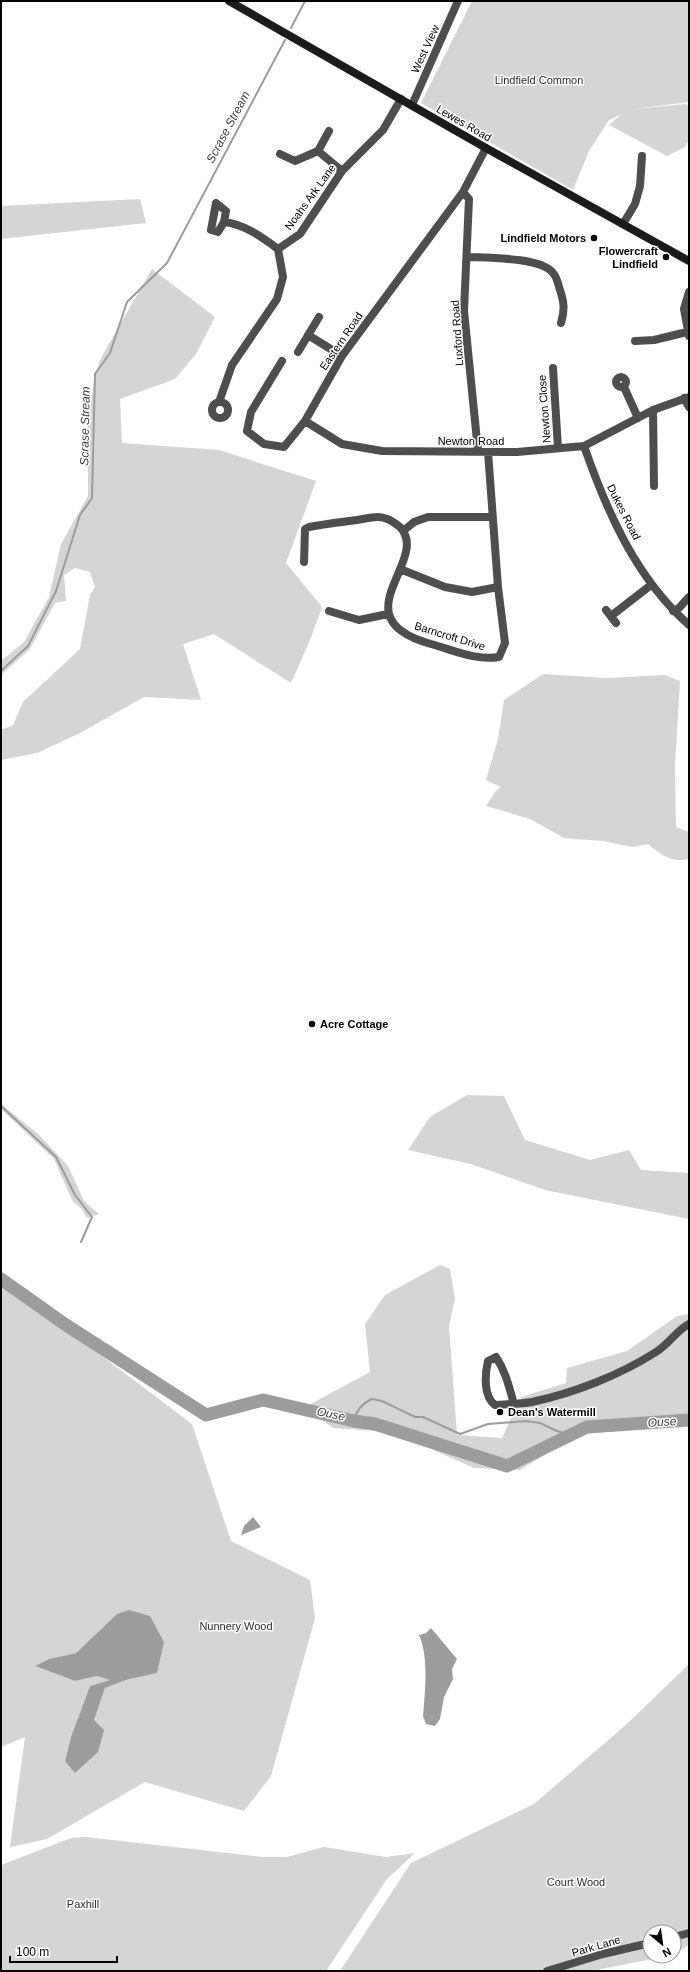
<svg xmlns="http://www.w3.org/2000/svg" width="690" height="1972" font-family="Helvetica,sans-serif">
	<rect width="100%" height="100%" fill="#fff"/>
	<!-- green -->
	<path fill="#d5d5d5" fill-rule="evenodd" d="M 472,1 L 689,1 L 689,102 L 633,109 L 686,104 L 689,107 L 689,139 L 685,147 L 667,156 L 609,125 L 622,114 L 609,120 L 589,151 L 573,190 L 421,103 Z
		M 140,199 L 146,223 L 1,239 L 1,206 Z
		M 152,269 L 215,317 L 196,354 L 175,379 L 120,399 L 122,443 L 219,450 L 316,481 L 286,563 L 322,607 L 310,640 L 291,683 L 214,634 L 183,644 L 201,700 L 144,697 L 80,733 L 37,753 L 1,760 L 1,730 L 13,725 L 23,702 L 80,649 L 90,595 L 95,587 L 90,572 L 75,568 L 64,575 L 66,601 L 55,603 L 30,649 L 1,675 L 1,661 L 24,642 L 49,597 L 61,544 L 88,496 L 88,427 L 95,374 L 102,356 Z
		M 543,674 L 607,678 L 665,675 L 680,681 L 675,766 L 676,827 L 689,832 L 689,859 C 671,863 661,855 648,844 L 632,847 L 603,841 L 564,838 L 530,819 L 486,806 L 495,792 L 501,787 L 486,780 L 498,739 L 504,700 Z
		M 467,1095 L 504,1096 L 525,1140 L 590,1160 L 629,1150 L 641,1170 L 689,1173 L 689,1219 L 545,1190 L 471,1164 L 408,1150 L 430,1117 Z
		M 1,1104 L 38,1134 L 68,1166 L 84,1201 L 99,1214 L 87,1218 L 82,1209 L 73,1202 L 54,1159 L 1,1109 Z
		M 440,1265 L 450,1269 L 455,1299 L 449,1326 L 457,1435 L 502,1438 L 521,1397 L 566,1383 L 567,1368 L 627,1351 L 677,1316 L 689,1314 L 689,1425 L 579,1434 L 520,1470 L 474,1468 L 393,1432 L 333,1428 L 305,1407 L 370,1372 L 365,1324 L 385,1295 Z
		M 1,1280 L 192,1424 L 231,1541 L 310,1580 L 315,1618 L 271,1776 L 244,1811 L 145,1782 L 47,1839 L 10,1847 L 25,1737 L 1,1747 ZM 117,1614 L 157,1673 L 126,1680 L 105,1688 L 94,1720 L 65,1761 L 71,1737 L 90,1686 L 111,1680 L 97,1676 L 75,1681 L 35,1666 L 49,1659 L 76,1653 Z
		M 689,1664 L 689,1945 L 674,1955 L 674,1932 L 650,1932 L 650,1956 L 668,1956 L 591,1971 L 340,1971 L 411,1863 L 534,1804 L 628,1723 Z
		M 86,1837 L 263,1857 L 287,1857 L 324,1847 L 386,1857 L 415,1853 L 387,1879 L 326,1971 L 1,1971 L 1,1865 L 71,1838 Z"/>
	<!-- water -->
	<path fill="#9c9c9c" d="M 253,1517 L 261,1527 L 241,1535 L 244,1526 Z
		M 129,1610 L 150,1616 L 164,1642 L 157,1673 L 126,1680 L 105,1688 L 94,1720 L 104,1730 L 98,1752 L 75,1773 L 65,1761 L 71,1737 L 90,1686 L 110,1680 L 97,1676 L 75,1681 L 35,1666 L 49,1659 L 76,1653 L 117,1614 Z
		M 431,1628 L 457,1659 L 452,1669 L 453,1679 L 444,1697 L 440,1719 L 435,1726 L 426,1724 L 423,1716 C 425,1691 429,1658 419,1635 L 426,1633 Z"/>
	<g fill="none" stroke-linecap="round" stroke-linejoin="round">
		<!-- stream -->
		<path stroke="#9c9c9c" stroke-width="2" d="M 291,28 L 305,1
			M 1,671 L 28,646 L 56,591 L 80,515 L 92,498 L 95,374 L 110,353 L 127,302 L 167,263 L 285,40
			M 1,1106 L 56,1157 L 75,1195 L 92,1217 L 81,1242
			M 354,1421 C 356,1411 363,1403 372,1399 L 382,1401 L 415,1417 L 423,1417 L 460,1434 L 488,1424 L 526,1421 L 540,1423 L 557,1431 L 571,1435"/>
		<!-- river -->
		<path stroke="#9c9c9c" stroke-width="13" d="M 1,1279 L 66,1325 L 206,1415 L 263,1400 L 354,1421 L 375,1424 L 507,1466 L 587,1427 L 689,1420"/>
		<!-- street -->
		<path stroke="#4e4e4e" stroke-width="8" d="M 412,105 L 458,1
			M 318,151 L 342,171
			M 280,154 L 295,161 L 318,151 L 329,131
			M 463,192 L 469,199 L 464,311 L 478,451
			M 224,222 L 226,211 L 216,203 L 211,230 L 218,232 L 224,222 C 244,224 262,237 278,249
			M 623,224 L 635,204 L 640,186 L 642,156
			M 467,257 C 487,258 541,257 553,273 C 557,277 558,284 560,290 C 564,302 565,310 561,323
			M 308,335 L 342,356
			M 689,336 L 684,309 L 689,292
			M 635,341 L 654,340 L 687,332
			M 298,352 L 319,317
			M 282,361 L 251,412 L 247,431 L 264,444 L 284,447 L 305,421 L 342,356 L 463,192 L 486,148
			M 553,368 L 558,448
			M616 382a5 5 0 1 1 10 0a5 5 0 1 1-10 0Z
			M 624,387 L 638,418
			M 684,398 L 689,407
			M 219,402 L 232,365 L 277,299 L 283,277 L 278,249 L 300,234 L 342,171 L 383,130 L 401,99
			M212 410a8 8 0 1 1 16 0a8 8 0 1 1-16 0Z
			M 653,410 L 654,486
			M 305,421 L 342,444 L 382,451 L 517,452 L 584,446 L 653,410 L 689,397
			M 584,446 C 607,512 636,578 689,625
			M 403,531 L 414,522 L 428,517 L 492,517
			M 304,562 L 305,529 L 309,527 C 325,524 341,522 357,520 C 364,519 371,517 378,517 C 386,517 394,522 400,527 C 432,560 337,618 431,644 C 453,650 476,661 499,657 L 505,643 L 498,587 L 488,452
			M 400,569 L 445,587 L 472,592 L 498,587
			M 606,610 L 616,623
			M 329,611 L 359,620 L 388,614
			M 673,611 L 679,608 L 689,597
			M 611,616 L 651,585
			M 514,1404 C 509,1387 506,1372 496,1357 L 488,1361 C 485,1374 483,1396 495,1405 C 507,1404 520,1404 532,1402 C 574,1393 620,1375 656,1352 C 669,1344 676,1331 689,1324
			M 674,1937 L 689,1933
			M 547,1971 L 603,1954 L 650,1943"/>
		<!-- secondary -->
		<path stroke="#1b1b1b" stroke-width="8" d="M 229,1 L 486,148 L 689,261"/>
	</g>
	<!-- markers -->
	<g fill="#000" stroke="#fff" stroke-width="1.5">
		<circle cx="594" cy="238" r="4"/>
		<circle cx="666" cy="257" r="4"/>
		<circle cx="312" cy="1024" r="4"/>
		<circle cx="500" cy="1412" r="4"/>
	</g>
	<g text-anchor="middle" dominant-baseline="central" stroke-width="3" stroke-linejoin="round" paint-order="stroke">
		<!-- street labels -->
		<g font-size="11" fill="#000" stroke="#fff">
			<text transform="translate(425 49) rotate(-65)">West View</text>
			<text transform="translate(464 123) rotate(30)">Lewes Road</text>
			<text transform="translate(310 197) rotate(-54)">Noahs Ark Lane</text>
			<text transform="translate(457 333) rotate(-94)">Luxford Road</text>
			<text transform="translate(341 341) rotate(-56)">Eastern Road</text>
			<text transform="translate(544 409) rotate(-94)">Newton Close</text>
			<text x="471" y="441">Newton Road</text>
			<text transform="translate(624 512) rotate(63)">Dukes Road</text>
			<text transform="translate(450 636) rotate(17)">Barncroft Drive</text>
			<text transform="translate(596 1946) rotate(-16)">Park Lane</text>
		</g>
		<!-- park labels -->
		<g font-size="11" fill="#2c2c2c" stroke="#fff">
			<text x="539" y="80">Lindfield Common</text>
			<text x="236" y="1626">Nunnery Wood</text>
			<text x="576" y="1882">Court Wood</text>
			<text x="83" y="1904">Paxhill</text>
		</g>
		<!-- poi labels -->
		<g font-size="11" font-weight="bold" fill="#000" stroke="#fff" text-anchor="end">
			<text x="586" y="238">Lindfield Motors</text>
			<text x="658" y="251">Flowercraft<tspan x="658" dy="13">Lindfield</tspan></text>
			<text x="320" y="1024" text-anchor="start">Acre Cottage</text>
			<text x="508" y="1412" text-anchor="start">Dean's Watermill</text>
		</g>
		<!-- water labels -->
		<g font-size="12" font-style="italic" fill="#3d3d3d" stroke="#fff">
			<text transform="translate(228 127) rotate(-62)">Scrase Stream</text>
			<text transform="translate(85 426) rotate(-89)">Scrase Stream</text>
			<text transform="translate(331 1414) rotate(12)">Ouse</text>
			<text transform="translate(662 1422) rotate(-4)">Ouse</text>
		</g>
	</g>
	<!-- border -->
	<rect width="690" height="1972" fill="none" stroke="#000000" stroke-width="4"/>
	<!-- north arrow -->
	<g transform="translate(662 1944) rotate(151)"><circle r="19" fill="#ffffff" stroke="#999999"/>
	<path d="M0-3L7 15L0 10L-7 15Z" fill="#000000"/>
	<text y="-6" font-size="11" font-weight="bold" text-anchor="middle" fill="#000000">N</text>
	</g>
	<!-- scale -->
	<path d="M10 1956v6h107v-6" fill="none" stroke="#000000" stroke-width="2"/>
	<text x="16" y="1956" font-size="12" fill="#000000" stroke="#ffffff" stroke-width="3" paint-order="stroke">100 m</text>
</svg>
